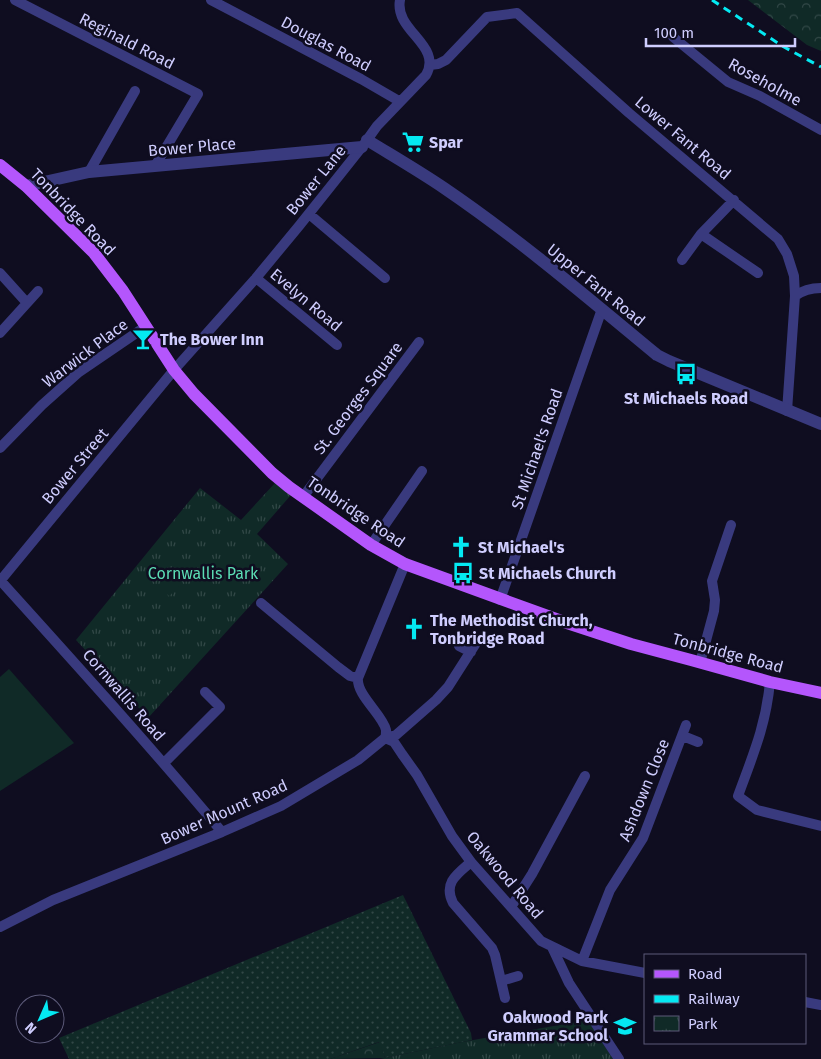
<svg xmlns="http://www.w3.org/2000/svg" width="821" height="1059" font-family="'Fira Sans',sans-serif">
	<defs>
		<pattern id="grass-dots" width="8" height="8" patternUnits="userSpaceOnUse" patternTransform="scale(1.25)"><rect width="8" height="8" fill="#102a27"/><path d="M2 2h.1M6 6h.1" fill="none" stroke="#324847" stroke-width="1.8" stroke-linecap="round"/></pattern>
		<pattern id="forest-crowns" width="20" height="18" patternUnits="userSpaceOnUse" patternTransform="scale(1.25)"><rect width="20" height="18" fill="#102a27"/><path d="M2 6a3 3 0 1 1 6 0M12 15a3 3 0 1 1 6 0" fill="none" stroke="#324847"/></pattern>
		<pattern id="park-tufts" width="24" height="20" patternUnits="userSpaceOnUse" patternTransform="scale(1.25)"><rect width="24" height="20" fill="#102a27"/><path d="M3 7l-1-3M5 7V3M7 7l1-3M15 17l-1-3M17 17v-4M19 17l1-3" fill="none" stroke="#324847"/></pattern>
	</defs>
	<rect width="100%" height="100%" fill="#0f0d20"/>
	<!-- grass -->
	<path fill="url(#grass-dots)" d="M 403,895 L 471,1033 L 472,1040 L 385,1058 L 379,1042 L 330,1059 L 69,1059 L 59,1038 Z"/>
	<!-- forest -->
	<path fill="url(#forest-crowns)" d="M 748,0 L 821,0 L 821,51 L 807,45 Z
		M 380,1042 L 385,1058 L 330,1059 Z"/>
	<!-- park -->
	<path fill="url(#park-tufts)" d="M 275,483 L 291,495 L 257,534 L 288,564 L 148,718 L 76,640 L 200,488 L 241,520 Z
		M 588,1020 L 613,1059 L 380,1059 L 462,1042 Z"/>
	<!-- garden -->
	<path fill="#102a27" d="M 170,577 L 179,587 L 169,596 L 160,587 Z
		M 9,669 L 74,743 L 0,791 L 0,677 Z"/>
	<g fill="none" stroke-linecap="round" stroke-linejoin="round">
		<!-- minor -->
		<path stroke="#393a7e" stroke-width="10" d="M 15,0 L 198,94 L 155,166
			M 211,0 L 361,79 L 399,101
			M 673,37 L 728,82 L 760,96 L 821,130
			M 430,65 L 438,64 L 446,60 L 487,17 L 517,13 L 629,113 L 778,239 L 787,254 L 794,276 L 795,296 L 787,411
			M 89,172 L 135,91
			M 309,214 L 385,278
			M 701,234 L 758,273
			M 682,260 L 701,234 L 734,200
			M 0,273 L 27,303
			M 256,278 L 337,345
			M 795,296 C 803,290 812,288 821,288
			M 0,333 L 38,291
			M 0,448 L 42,405 L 79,372 L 145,327
			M 303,497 L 419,342
			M 371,545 L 422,471
			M 0,580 C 75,663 150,746 222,832
			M 0,581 L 174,370 L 256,278 L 299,226 L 362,147 L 377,126 L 426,75 C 443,45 394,31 400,0
			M 500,600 L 602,309
			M 261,603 L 338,667 L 350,676 L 358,678
			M 459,646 L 471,652
			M 700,663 L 714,611 L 715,600 L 712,581 L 731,525
			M 770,682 C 766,725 753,755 738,796 L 757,810 L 821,826
			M 683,736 L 698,742
			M 385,738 L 394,742 L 402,754 L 417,775 L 452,836 L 471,862 L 541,941 L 582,961 L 645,973
			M 385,738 L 396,735 L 436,700 L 448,687 L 478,640
			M 164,763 L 220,707 L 205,692
			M 471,862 C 457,874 443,883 453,903 L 492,948 L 495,955 L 505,998
			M 511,907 L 532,874 L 585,776
			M 0,927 L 53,900 L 222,832 L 281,806 L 358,760 L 385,738 C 386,736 386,733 386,730 C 383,715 356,695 358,678 L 405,564
			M 552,947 L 569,983 L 619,1059
			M 582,961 L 610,890 L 643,838 L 686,725
			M 501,981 L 518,976
			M 805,1002 L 821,1005"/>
		<!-- tertiary -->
		<path stroke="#393a7e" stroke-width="12" d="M 367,140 C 393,156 419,171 444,188 C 519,239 588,298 657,355 L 669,361 L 821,424
			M 26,186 L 89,172 L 362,147"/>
		<!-- primary -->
		<path stroke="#b456fc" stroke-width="12" d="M 0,165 L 26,186 L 94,253 L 123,291 L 174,370 L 194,394 L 272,473 L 289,487 L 371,545 L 405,564 L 567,623 L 631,644 L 691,660 L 770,682 L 821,693"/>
		<!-- rail -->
		<path stroke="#04e9f2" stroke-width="3" stroke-dasharray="8 6" stroke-linecap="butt" d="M 712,0 L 784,47 L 821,67"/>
	</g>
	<!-- icons -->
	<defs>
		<g id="supermarket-bare" transform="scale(1.725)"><path d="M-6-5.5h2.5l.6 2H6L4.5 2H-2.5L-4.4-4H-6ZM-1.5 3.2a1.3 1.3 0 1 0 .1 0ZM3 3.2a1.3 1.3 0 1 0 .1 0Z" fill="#04e9f2" stroke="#0f0d20" stroke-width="2.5" paint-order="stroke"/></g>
		<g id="bar-bare" transform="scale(1.725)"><path d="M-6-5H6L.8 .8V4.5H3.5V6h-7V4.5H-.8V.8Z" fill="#04e9f2" stroke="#0f0d20" stroke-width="2.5" paint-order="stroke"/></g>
		<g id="bus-bare" transform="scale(1.725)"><path d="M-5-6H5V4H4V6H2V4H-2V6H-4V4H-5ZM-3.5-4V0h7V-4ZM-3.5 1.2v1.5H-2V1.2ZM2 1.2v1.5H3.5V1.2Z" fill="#04e9f2" stroke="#0f0d20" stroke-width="2.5" paint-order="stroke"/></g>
		<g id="church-bare" transform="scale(1.725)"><path d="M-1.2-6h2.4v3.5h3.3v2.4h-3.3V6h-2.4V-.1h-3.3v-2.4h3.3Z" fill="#04e9f2" stroke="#0f0d20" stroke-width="2.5" paint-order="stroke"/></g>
		<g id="school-bare" transform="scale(1.725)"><path d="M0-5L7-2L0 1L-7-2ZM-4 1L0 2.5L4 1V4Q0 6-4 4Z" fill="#04e9f2" stroke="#0f0d20" stroke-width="2.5" paint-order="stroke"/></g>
	</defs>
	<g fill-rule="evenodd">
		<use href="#supermarket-bare" x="413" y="142"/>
		<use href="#bar-bare" x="143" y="339"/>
		<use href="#bus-bare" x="686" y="374"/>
		<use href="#church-bare" x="461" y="547"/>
		<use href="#bus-bare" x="463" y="573"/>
		<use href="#church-bare" x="414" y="629"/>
		<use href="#school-bare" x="625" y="1026"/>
	</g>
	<g text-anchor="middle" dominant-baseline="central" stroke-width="5" stroke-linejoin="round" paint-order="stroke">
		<!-- street labels -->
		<g font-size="16" fill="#cfcdfe" stroke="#0f0d20">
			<text transform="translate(127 41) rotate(27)">Reginald Road</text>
			<text transform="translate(326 44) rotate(28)">Douglas Road</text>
			<text transform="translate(765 82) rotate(29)">Roseholme</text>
			<text transform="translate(683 138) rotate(40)">Lower Fant Road</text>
			<text transform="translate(192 147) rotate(-5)">Bower Place</text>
			<text transform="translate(316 180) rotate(-51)">Bower Lane</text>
			<text transform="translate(73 212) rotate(46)">Tonbridge Road</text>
			<text transform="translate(596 285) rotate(39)">Upper Fant Road</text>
			<text transform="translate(306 300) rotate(40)">Evelyn Road</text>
			<text transform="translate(85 353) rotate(-37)">Warwick Place</text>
			<text transform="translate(358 398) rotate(-53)">St. Georges Square</text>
			<text transform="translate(537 449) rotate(-71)">St Michael's Road</text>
			<text transform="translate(75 466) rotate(-50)">Bower Street</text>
			<text transform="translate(356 512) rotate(34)">Tonbridge Road</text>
			<text transform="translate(728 653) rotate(15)">Tonbridge Road</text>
			<text transform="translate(124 695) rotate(49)">Cornwallis Road</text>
			<text transform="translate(644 790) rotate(-68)">Ashdown Close</text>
			<text transform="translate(224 812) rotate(-24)">Bower Mount Road</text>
			<text transform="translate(505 875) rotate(50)">Oakwood Road</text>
		</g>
		<!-- poi labels -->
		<g font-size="16" font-weight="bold" fill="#cfcdfe" stroke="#0f0d20" text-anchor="start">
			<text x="429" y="142">Spar</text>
			<text x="160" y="339">The Bower Inn</text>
			<text x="686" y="398" text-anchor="middle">St Michaels Road</text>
			<text x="478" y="547">St Michael's</text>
			<text x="479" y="573">St Michaels Church</text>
			<text x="430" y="620">The Methodist Church,<tspan x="430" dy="18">Tonbridge Road</tspan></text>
			<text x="608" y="1017" text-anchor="end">Oakwood Park<tspan x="608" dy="18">Grammar School</tspan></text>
		</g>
		<!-- park labels -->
		<g font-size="16" fill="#5bdcb4" stroke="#0f0d20">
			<text x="203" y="573">Cornwallis Park</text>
		</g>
	</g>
	<!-- legend -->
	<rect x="644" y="954" width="162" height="90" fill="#0f0d20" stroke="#5c5a79"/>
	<rect x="654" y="970" width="25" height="8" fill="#b456fc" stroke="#5c5a79"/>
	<text x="688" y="979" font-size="15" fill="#cfcdfe">Road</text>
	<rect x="654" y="995" width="25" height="8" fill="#04e9f2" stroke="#5c5a79"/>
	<text x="688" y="1004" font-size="15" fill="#cfcdfe">Railway</text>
	<rect x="654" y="1016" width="25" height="15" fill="url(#park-tufts)" stroke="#5c5a79"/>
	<text x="688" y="1029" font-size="15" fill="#cfcdfe">Park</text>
	<!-- north arrow -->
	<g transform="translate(40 1019) rotate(225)"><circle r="24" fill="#0f0d20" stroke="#5c5a79"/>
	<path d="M0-4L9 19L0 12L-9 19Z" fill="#04e9f2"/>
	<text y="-8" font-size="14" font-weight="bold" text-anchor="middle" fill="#cfcdfe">N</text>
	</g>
	<!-- scale -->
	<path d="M646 38v8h149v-8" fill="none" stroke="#cfcdfe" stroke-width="2.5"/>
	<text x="654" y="38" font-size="15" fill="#cfcdfe" stroke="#0f0d20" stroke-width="4" paint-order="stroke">100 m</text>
</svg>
